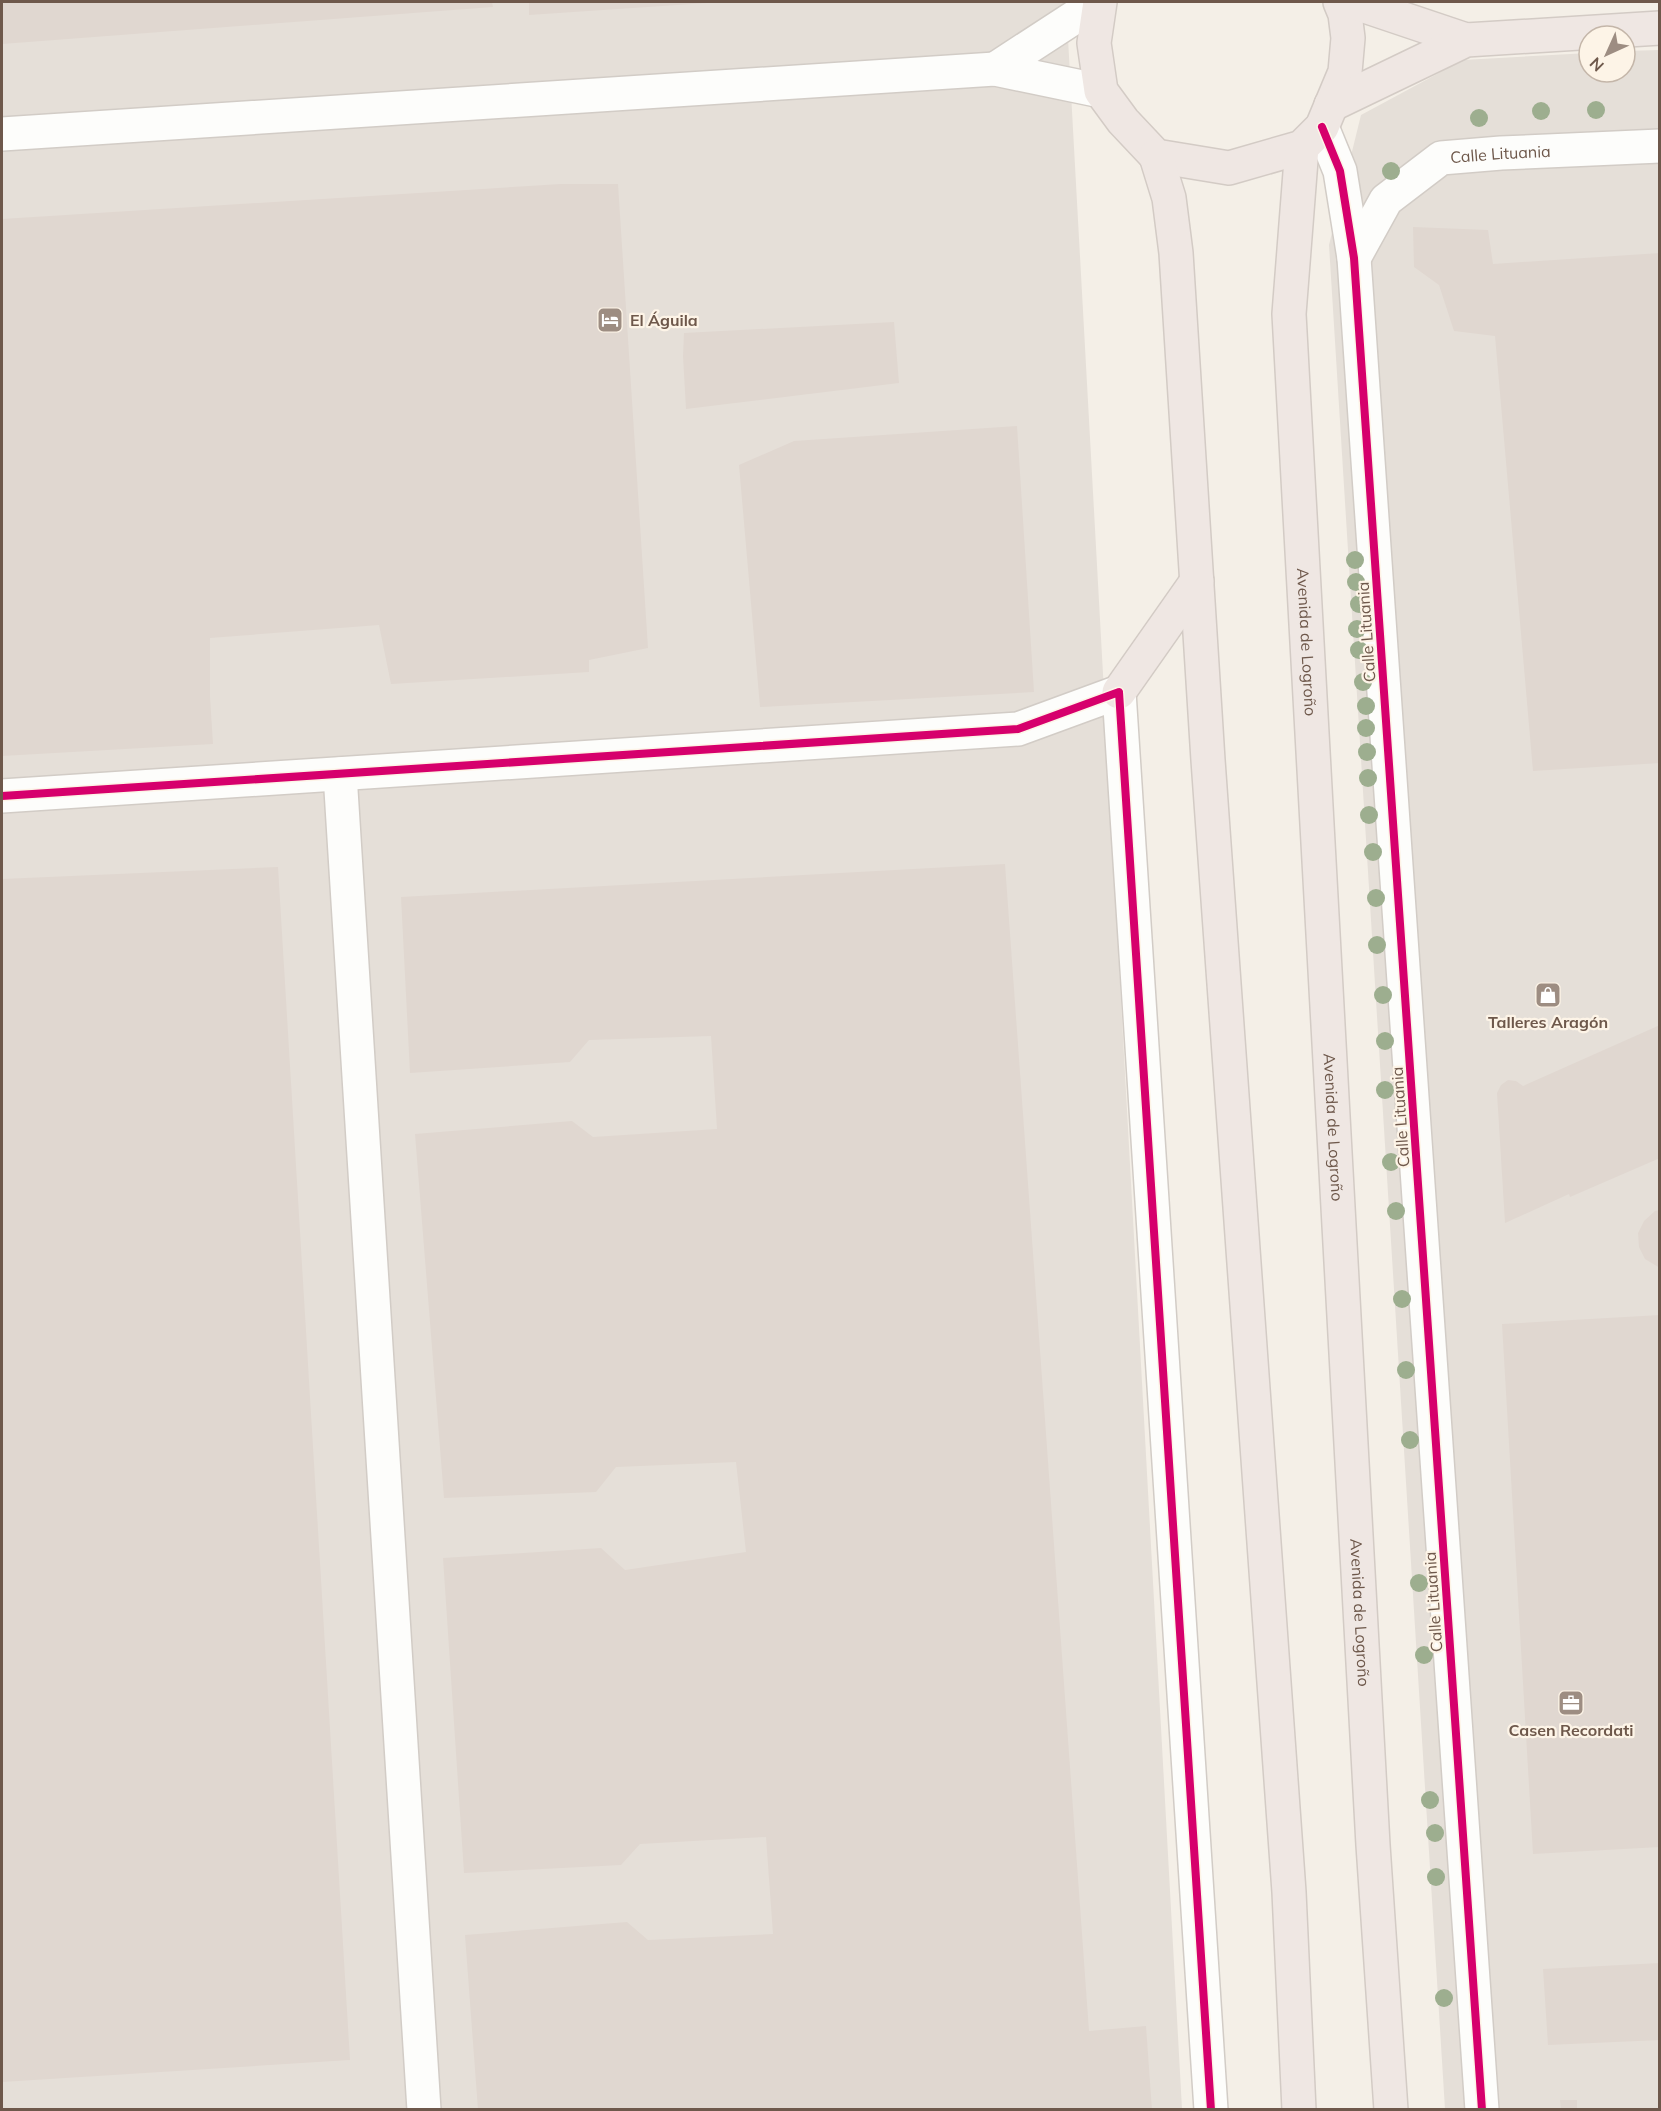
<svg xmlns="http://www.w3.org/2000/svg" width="1661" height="2111" font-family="Mulish,sans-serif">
	<rect width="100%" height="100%" fill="#f4efe7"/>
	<!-- industrial -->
	<path fill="#e5dfd8" d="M 2,2 L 1066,2 L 1182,2109 L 2,2110 Z
		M 1659,50 L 1659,2109 L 1445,2109 L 1329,245 L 1361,115 L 1463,60 L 1589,53 L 1589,72 L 1625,72 L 1625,51 Z"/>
	<!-- building -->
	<path fill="#e0d7d0" d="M 2,2 L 492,2 L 493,7 L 2,44 Z
		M 529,2 L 707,2 L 707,3 L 529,15 Z
		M 561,184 L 618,184 L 648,648 L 589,660 L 589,672 L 391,684 L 379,625 L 210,638 L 210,697 L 213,744 L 2,756 L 2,219 Z
		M 1413,227 L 1488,230 L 1493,264 L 1660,253 L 1660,763 L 1533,771 L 1495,336 L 1454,331 L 1439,285 L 1414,267 Z
		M 894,322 L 899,383 L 686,409 L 683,356 L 684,333 Z
		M 1017,426 L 1034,692 L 760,707 L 739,465 L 794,441 Z
		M 1005,864 L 1089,2031 L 1146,2026 L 1152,2110 L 478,2110 L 465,1935 L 627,1922 L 648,1940 L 773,1934 L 766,1837 L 640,1844 L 621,1865 L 464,1873 L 443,1558 L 601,1548 L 625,1570 L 746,1552 L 736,1462 L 616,1467 L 596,1492 L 444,1498 L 415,1134 L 572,1121 L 593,1137 L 717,1129 L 711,1036 L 589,1040 L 570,1062 L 410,1073 L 401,897 Z
		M 278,867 L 350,2060 L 2,2082 L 2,879 Z
		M 1660,1025 L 1660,1158 L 1570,1197 L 1569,1194 L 1505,1223 L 1497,1093 L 1501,1085 L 1508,1080 L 1516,1081 L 1523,1086 Z
		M 1660,1210 L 1660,1268 L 1645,1259 L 1639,1247 L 1638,1233 L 1644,1221 L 1655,1211 Z
		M 1660,1315 L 1660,1847 L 1533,1854 L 1502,1324 Z
		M 1660,1963 L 1660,2040 L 1548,2045 L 1543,1969 Z
		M 1560,2100 L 1577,2100 L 1577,2110 L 1561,2110 Z"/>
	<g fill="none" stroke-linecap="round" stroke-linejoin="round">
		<!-- street casing -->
		<g stroke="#d2ccc6" stroke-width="36">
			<g id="street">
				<path d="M 995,69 L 1098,2"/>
				<path d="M 1322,127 L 1340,171 L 1354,258 L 1482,2110"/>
				<path d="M 2,134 L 995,69 L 1101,91"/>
				<path id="s1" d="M 1354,258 L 1386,200 L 1441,158 L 1501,153 L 1660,146"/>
				<path d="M 340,774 L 424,2110"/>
				<path d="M 2,796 L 1018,729 L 1119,692 L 1211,2110"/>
			</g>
		</g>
		<!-- highway casing -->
		<g stroke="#d3cbc5" stroke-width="36">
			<g id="highway">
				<path d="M 1100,2 L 1094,43 L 1101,91 L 1123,121 L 1156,156 L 1229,168 L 1302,147 L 1322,127 L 1345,72 L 1348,38 L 1345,14 L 1340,2"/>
				<path d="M 1353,2 L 1466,40"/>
				<path d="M 1331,105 L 1466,40 L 1660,28"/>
				<path id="s2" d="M 1302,147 L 1289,314 L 1373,1845 L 1391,2110"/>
				<path d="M 1156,156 L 1169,198 L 1176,253 L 1208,760 L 1289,1892 L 1299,2110"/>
				<path d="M 1119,692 L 1197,581"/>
			</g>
		</g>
		<!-- street -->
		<use href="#street" stroke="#fdfdfb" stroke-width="33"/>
		<!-- highway -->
		<use href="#highway" stroke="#efe7e3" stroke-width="33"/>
		<!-- cycleway casing -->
		<g stroke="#fdf4e7" stroke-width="11">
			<path id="cycleway" d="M 1322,127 L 1340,171 L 1354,258 L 1482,2110
				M 2,796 L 1018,729 L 1119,692 L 1211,2110"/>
		</g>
		<!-- cycleway -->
		<use href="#cycleway" stroke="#d6006c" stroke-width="8"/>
	</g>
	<!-- trees -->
	<g fill="#9dae8f">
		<circle cx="1596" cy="110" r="9"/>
		<circle cx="1541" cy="111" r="9"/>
		<circle cx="1479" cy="118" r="9"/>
		<circle cx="1391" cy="171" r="9"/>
		<circle cx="1355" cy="560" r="9"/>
		<circle cx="1356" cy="582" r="9"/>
		<circle cx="1359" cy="604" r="9"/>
		<circle cx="1357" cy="629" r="9"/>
		<circle cx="1359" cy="650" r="9"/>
		<circle cx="1363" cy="682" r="9"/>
		<circle cx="1366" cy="706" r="9"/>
		<circle cx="1366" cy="728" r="9"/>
		<circle cx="1367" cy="752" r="9"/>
		<circle cx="1368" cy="778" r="9"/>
		<circle cx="1369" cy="815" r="9"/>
		<circle cx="1373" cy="852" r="9"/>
		<circle cx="1376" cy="898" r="9"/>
		<circle cx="1377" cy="945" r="9"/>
		<circle cx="1383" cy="995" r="9"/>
		<circle cx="1385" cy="1041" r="9"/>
		<circle cx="1385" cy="1090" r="9"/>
		<circle cx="1391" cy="1162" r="9"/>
		<circle cx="1396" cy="1211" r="9"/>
		<circle cx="1402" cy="1299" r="9"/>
		<circle cx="1406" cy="1370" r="9"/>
		<circle cx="1410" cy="1440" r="9"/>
		<circle cx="1419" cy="1583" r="9"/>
		<circle cx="1424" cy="1655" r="9"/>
		<circle cx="1430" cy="1800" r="9"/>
		<circle cx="1435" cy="1833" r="9"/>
		<circle cx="1436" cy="1877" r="9"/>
		<circle cx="1444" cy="1998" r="9"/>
	</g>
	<!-- icons -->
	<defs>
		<g id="hotel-square" transform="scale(1.35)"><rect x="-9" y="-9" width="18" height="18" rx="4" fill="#9d8d82" stroke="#fdf4e7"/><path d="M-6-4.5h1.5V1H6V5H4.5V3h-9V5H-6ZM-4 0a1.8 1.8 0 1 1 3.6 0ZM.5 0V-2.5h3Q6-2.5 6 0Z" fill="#fff"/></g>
		<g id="shop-square" transform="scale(1.35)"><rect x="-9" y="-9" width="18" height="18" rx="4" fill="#9d8d82" stroke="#fdf4e7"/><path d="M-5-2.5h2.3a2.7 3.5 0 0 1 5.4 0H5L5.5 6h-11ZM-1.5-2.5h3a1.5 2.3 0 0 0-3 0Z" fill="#fff"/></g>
		<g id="office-square" transform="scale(1.35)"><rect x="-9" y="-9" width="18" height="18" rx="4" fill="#9d8d82" stroke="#fdf4e7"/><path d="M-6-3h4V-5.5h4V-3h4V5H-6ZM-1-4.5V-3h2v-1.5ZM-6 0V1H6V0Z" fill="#fff"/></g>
	</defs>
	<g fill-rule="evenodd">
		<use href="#hotel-square" x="610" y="320"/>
		<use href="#shop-square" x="1548" y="995"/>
		<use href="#office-square" x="1571" y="1703"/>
	</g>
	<g text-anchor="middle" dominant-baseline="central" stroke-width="4.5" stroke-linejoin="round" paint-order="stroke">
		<!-- street labels -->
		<g font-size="16" fill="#6e584b" stroke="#fdf4e7">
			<text stroke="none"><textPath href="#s1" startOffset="195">Calle Lituania</textPath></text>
			<text transform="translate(1366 632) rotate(-94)">Calle Lituania</text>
			<text stroke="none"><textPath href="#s2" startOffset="496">Avenida de Logroño</textPath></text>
			<text transform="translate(1400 1117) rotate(-94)">Calle Lituania</text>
			<text stroke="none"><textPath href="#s2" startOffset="982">Avenida de Logroño</textPath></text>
			<text transform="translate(1433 1602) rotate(-94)">Calle Lituania</text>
			<text stroke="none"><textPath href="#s2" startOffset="1468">Avenida de Logroño</textPath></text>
		</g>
		<!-- poi labels -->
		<g font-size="16" font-weight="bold" fill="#6e584b" stroke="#fdf4e7">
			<text x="630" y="320" text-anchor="start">El Águila</text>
			<text x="1548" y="1022">Talleres Aragón</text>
			<text x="1571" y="1730">Casen Recordati</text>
		</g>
	</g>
	<!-- border -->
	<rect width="1661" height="2111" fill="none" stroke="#6e584b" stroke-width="6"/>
	<!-- north arrow -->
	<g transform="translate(1607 54) rotate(225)"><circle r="28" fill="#fdf4e7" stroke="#c4b6a9" stroke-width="1.5"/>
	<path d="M0-4.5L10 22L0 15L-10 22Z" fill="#9d8d82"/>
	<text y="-9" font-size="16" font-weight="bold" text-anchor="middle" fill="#6e584b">N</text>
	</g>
</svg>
